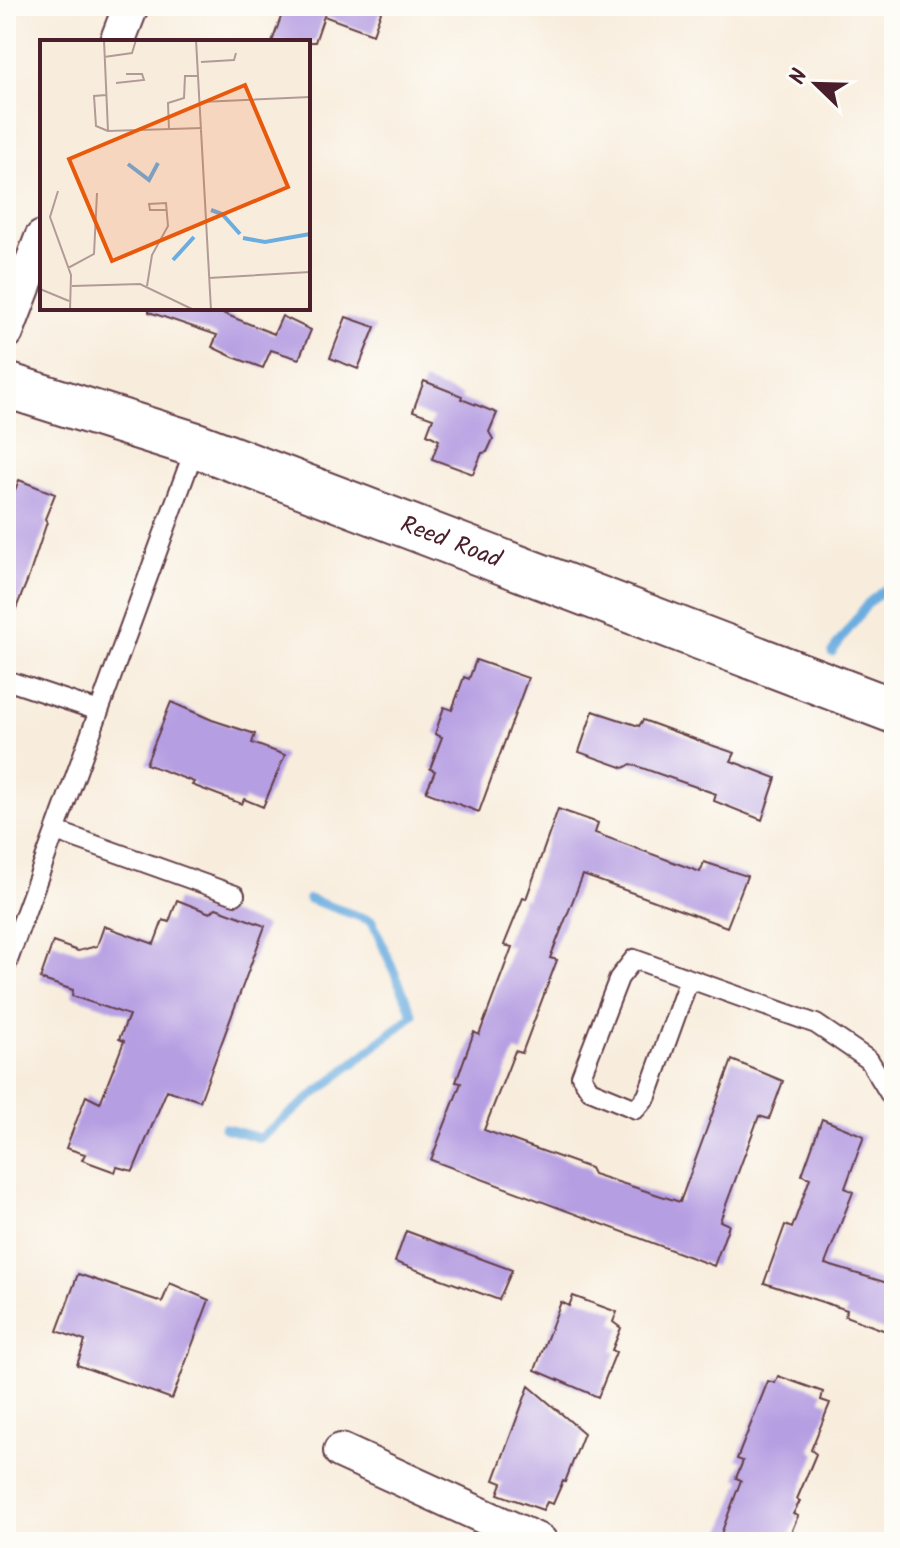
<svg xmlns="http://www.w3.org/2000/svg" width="900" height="1548" font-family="Kalam,sans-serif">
	<rect width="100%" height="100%" fill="#fdfcf7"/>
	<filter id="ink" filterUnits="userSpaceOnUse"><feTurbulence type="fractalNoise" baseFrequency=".0125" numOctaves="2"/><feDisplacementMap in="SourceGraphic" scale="16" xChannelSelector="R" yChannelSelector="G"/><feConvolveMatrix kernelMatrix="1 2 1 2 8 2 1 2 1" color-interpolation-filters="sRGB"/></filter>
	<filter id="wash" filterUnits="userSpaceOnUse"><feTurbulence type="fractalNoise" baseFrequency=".006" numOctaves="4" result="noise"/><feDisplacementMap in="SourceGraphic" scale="32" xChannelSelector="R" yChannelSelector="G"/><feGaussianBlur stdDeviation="1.8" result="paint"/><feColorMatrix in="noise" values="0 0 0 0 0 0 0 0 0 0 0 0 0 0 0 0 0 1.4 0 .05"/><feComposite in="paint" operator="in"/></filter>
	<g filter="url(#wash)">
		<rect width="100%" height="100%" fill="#f8eddd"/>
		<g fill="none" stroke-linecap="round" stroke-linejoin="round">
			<!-- stream -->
			<path stroke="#6cade0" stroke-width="9" d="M 832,652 L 868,603 L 894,582
				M 224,1128 L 260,1138 L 413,1015 L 372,921 L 309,899"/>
		</g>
		<g id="blocks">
			<!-- building -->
			<path fill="#b69ee2" d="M 285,6 L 383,6 L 373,34 L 324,16 L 315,42 L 272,42 Z
				M 149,308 L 210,308 L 274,334 L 282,316 L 311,330 L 299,359 L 271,350 L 263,368 L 233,357 L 212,347 L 217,335 L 149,312 Z
				M 346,317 L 375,327 L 358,369 L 330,358 Z
				M 424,381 L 462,396 L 461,399 L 497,413 L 489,432 L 493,439 L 487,452 L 482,453 L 473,474 L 432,459 L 439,440 L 427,434 L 433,418 L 413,411 Z
				M 19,480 L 55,494 L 45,519 L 47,522 L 28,579 L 8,628 L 6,628 L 6,513 Z
				M 476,660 L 528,678 L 479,812 L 426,792 L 435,771 L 430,769 L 442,737 L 435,734 L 444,707 L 452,710 L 464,677 L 469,679 Z
				M 171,702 L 212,720 L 255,734 L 252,743 L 285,755 L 263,807 L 244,799 L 242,804 L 192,785 L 194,782 L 146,764 Z
				M 593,711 L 639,726 L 643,720 L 711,745 L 735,753 L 731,761 L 776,778 L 762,820 L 714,801 L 716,794 L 631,764 L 624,768 L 579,752 Z
				M 558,809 L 598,823 L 595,833 L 700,872 L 704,862 L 747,876 L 727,927 L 583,875 L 550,958 L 557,960 L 522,1053 L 515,1051 L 484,1130 L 590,1168 L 593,1174 L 680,1202 L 732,1060 L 783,1081 L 769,1119 L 759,1116 L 720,1221 L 729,1225 L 714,1266 L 431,1160 L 461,1083 L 456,1082 L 474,1032 L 479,1035 L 512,947 L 504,945 L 523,898 L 526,899 Z
				M 177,900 L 210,913 L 216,908 L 265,926 L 200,1101 L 167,1090 L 133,1171 L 117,1167 L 115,1172 L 82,1160 L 85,1154 L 66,1148 L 86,1096 L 100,1103 L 124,1041 L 119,1039 L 129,1015 L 72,996 L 73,990 L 40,979 L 53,942 L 78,951 L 97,946 L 104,926 L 154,944 L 163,920 L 169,922 Z
				M 822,1119 L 864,1136 L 845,1188 L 853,1192 L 825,1264 L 894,1285 L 894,1334 L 845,1316 L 847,1310 L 764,1283 L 785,1225 L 792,1228 L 810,1178 L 802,1175 Z
				M 406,1231 L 512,1270 L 499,1300 L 395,1262 Z
				M 78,1274 L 162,1302 L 170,1283 L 209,1300 L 172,1399 L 77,1365 L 85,1341 L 57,1331 Z
				M 573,1296 L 617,1312 L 613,1322 L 621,1328 L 612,1350 L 616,1352 L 598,1397 L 535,1370 L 561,1302 L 569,1306 Z
				M 778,1376 L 823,1392 L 821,1400 L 830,1403 L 811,1450 L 816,1454 L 797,1499 L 800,1501 L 793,1514 L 798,1516 L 787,1542 L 718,1542 L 741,1480 L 736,1478 L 743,1461 L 737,1459 L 768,1381 L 775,1383 Z
				M 529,1386 L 584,1433 L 565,1482 L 563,1481 L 553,1504 L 547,1502 L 543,1510 L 498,1494 L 502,1483 L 494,1480 Z"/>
		</g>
	</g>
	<g filter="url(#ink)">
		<use href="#blocks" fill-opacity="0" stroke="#643e46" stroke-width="2"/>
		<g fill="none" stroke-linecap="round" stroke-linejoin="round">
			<!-- lane casing -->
			<g stroke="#643e46" stroke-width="22">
				<path id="lane" d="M 6,680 L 99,711
					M 56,831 L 235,895
					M 6,966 L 196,445
					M 689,979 L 647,1096 L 636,1109 L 590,1090 L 581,1076 L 619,978 L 634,959 L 816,1024 L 869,1060 L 894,1101"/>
			</g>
			<!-- street casing -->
			<g stroke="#643e46" stroke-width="38">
				<path id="street" d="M 117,42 L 131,6
					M 6,332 L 42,238
					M 341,1451 L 540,1542"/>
			</g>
			<!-- secondary casing -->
			<g stroke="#643e46" stroke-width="48">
				<g id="secondary">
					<path id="s1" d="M 6,385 L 196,445 L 894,711"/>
				</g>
			</g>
			<!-- lane -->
			<use href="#lane" stroke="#fff" stroke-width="18"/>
			<!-- street -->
			<use href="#street" stroke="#fff" stroke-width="34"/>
			<!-- secondary -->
			<use href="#secondary" stroke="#fff" stroke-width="44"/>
		</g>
	</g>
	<g text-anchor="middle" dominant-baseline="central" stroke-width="6" stroke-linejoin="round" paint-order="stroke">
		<!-- street labels -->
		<g font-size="24" fill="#4a1f2b" stroke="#fdfcf7">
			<text stroke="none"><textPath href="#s1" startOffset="472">Reed Road</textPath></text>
		</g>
	</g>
	<!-- overview -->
	<g transform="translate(40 40)">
		<rect width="270" height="270" fill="#f8eddd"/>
		<path fill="none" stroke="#6cade0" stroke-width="4" d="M 88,124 L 109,140 L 118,123M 171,170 L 182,174 L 200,194M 203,198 L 225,202 L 270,194M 133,220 L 154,197"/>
		<path fill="none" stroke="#b29b96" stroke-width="2" d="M 64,0 L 68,91 L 162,88M 156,0 L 171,270M 64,17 L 92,13 L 96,0M 161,22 L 194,20 L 196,13M 76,43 L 104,40 L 102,34 L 86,34M 66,55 L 54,56 L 56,86 L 68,91M 161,62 L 270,57M 129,90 L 128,63 L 144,58 L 145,36 L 158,36M 18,151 L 10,177 L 31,235 L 30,270M 28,228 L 54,214 L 57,153M 169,238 L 270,232M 32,246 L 100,244 L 154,270M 107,246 L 112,215 L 128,186 L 126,163 L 109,164 L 110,170 L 127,170M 0,249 L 29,261"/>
		<path fill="#e8590c" fill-opacity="0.15" stroke="#e8590c" stroke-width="4" d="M 205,45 L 248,147 L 72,221 L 29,119 Z"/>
		<rect width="270" height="270" fill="none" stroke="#4a1f2b" stroke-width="4"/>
	</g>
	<!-- margin -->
	<rect width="900" height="1548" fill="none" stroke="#fdfcf7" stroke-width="32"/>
	<!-- north arrow -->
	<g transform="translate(816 84) rotate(293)" stroke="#fdfcf7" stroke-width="6" paint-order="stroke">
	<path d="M0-6L14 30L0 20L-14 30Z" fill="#4a1f2b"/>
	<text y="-12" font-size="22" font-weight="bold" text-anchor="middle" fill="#4a1f2b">N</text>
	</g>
</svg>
